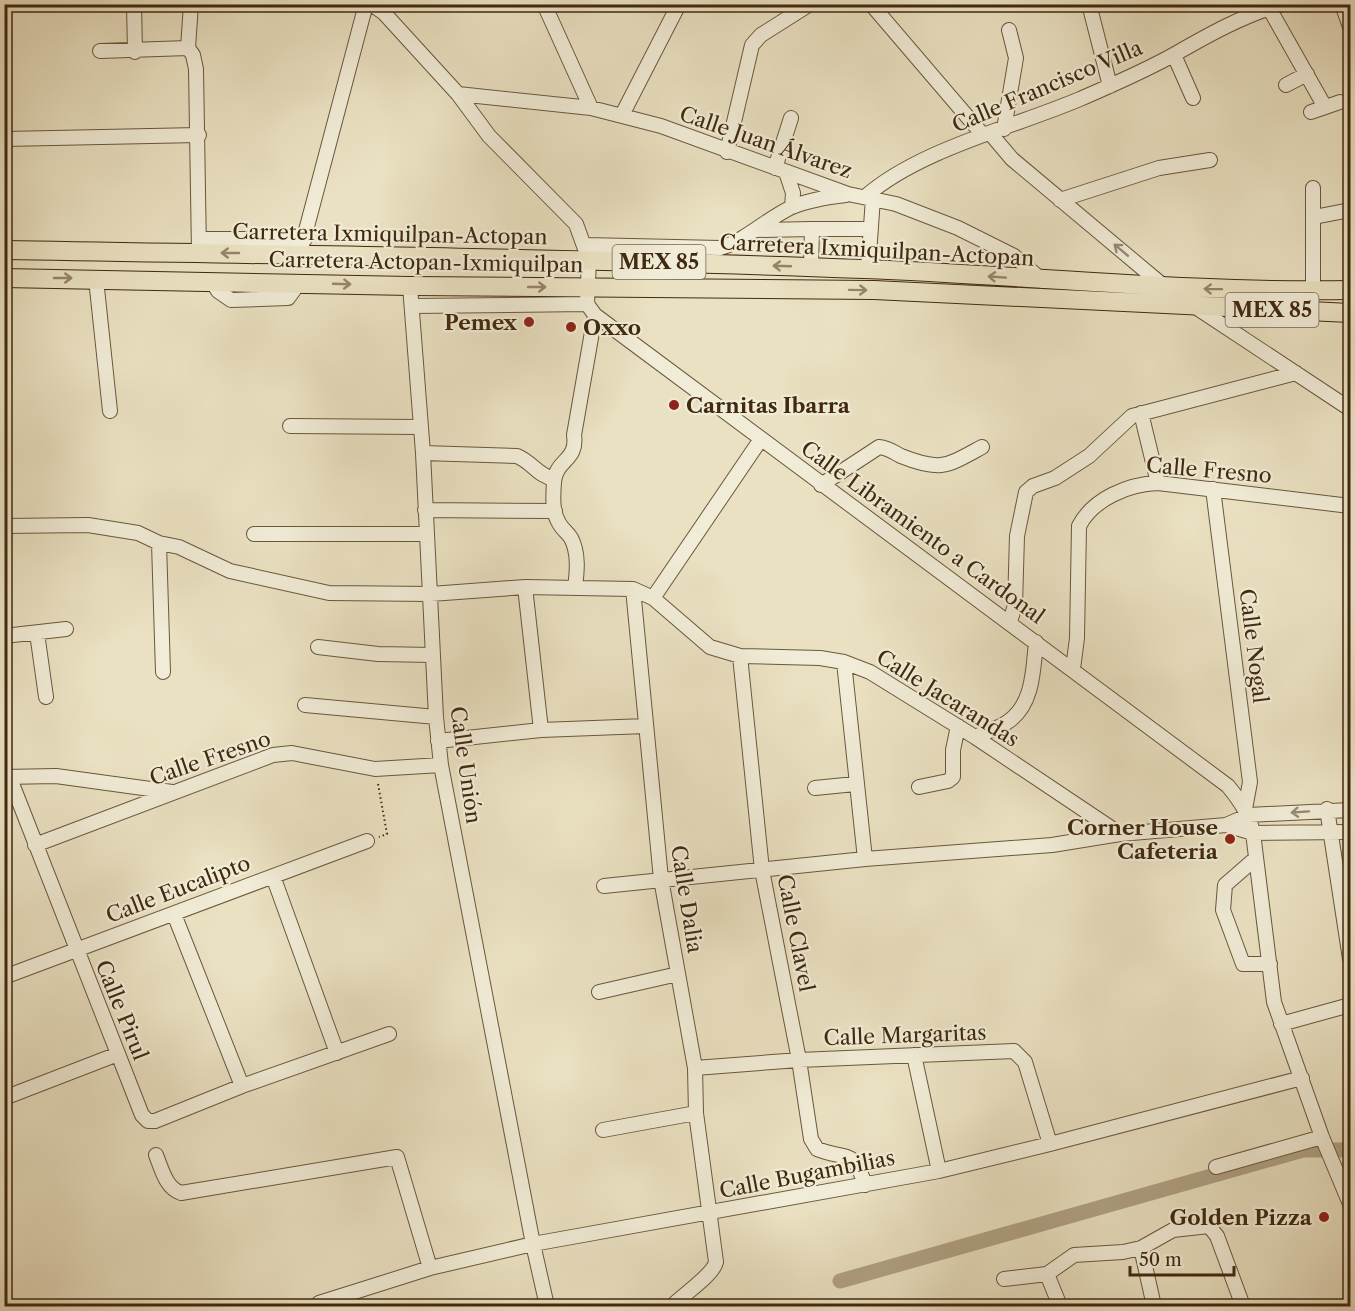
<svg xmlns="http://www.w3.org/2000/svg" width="1355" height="1311" font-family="'Libre Caslon Text',serif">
	<rect width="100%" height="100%" fill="#eae1c2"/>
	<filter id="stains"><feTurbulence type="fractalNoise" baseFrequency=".00333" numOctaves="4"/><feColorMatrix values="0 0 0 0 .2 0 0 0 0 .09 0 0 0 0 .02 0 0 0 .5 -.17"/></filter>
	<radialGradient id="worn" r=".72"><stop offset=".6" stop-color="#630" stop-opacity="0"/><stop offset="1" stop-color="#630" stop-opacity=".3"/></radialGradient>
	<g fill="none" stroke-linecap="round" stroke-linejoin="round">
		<!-- canal -->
		<path stroke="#b0a285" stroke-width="15" d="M 840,1281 L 1303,1150 L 1350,1150"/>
		<!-- minor casing -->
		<g stroke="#6a573c" stroke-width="16">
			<path id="minor" d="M 134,4 L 135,52
				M 191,4 L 188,48 L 193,55 L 196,69 L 199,253
				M 371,4 L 384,13 L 458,94 L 489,136 L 576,224 L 589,260 L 587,304 L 595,315 L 1228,786 C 1241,802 1249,814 1253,833 L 1274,1002 L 1322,1137 L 1350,1204
				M 544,4 L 591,108
				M 871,4 L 983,135
				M 1089,4 L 1110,86
				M 1342,4 L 1350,27
				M 1269,8 L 1325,107
				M 100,51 L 188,48
				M 1174,55 L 1193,98
				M 1286,85 L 1307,74
				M 458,94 L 591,108 L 661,126 L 848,194 L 896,204 L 958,228 L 1014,256 L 1043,281
				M 1311,112 L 1340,102
				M 622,115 L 679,4
				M 1004,129 L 1016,58 L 1009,30
				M 990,133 L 1012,159 L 1166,288
				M 4,139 L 199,135
				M 727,152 L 752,45 L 761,35 L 810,4
				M 775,168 L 791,118
				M 786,172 L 793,193 L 792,207
				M 1313,188 L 1313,291
				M 865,197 C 918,150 1014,127 1080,99 C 1112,85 1145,71 1175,54 C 1210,34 1242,16 1282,4
				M 1060,200 L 1159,168 L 1210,160
				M 1314,217 L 1350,210
				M 812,229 L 871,229
				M 756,230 L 812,229 L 811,267
				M 200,239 L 305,239
				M 586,245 L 720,248 C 747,240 766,219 792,207 C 809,200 828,197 846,195
				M 300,253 L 366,4
				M 868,269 L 873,198
				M 96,279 L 110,411
				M 212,281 L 218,291 L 231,300 L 288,298 L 299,283
				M 410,286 L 423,453 L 436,717 L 441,765 L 533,1244 L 547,1306
				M 412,306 L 587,304
				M 1194,306 L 1350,409
				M 1141,413 L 1158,483
				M 290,426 L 420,427
				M 423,453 L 517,456 C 532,462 538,476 554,479
				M 821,485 L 879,447 C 889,448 893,452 901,456 C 941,472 947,466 982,447
				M 1213,489 L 1250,782 L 1245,809
				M 425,510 L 555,511
				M 4,526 L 88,525 L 138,533 L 159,543 L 179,547 L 230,571 L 329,593 L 431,594 L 525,587 L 633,589 L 653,598 L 710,647 L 740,656 L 820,658 L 844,662 L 870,672 L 975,737 L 1120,834
				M 254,534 L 427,534
				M 159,543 L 163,672
				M 525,587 L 541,730
				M 575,588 C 577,572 579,553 571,538 C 568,533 562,529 559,523 C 552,512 553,496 554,482 C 556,459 578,461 574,435 L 595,315
				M 633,589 L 661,879 L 695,1068 L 696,1113 L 716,1262 C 713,1275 684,1294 672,1306
				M 653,598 L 761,439
				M 1010,622 L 1015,605 L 1017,536 L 1026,492 L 1033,486 L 1055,478 L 1089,456 L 1132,416 L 1296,373
				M 37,633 L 46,697
				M 4,636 L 66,629
				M 318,647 L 378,654 L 432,655
				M 740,656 L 762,870 L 799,1060 L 811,1139 L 817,1149 C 847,1161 853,1147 865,1185
				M 844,662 L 865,859
				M 1073,669 L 1077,638 L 1079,526 C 1093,499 1128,484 1158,483 L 1350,506
				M 305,705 L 436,717
				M 975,737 C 986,732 1000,728 1009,721 C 1034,703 1033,668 1036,642
				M 438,741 L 541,730 L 646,726
				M 9,776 L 142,1115 L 148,1121 L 155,1121 L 242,1086 L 389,1034
				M 4,777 L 56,776 L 172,792
				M 919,787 L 948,781 L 953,777 L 953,750 L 958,726
				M 815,788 L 855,784
				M 1327,809 L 1350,959
				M 1226,825 L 1253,833 L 1350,832
				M 35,845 L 273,755 L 292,753 L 375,769 L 441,765
				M 1256,858 L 1225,885 L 1223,910 L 1243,964 L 1270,964
				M 273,876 L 337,1053
				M 604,886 L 865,859 L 1052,845 L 1120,834 L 1226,825 L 1249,815 L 1350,810
				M 174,914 L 242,1086
				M 4,977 L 367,841
				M 599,992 L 678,974
				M 1281,1024 L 1350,1005
				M 914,1055 L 939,1171
				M 695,1068 L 799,1060 L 1014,1051 L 1025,1062 L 1050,1144
				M 4,1098 L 118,1054
				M 603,1130 L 696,1113
				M 156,1155 C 162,1170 166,1188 181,1193 L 397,1157 L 430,1268
				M 1216,1167 L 1322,1137
				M 1141,1248 L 1154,1306
				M 1047,1274 L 1060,1306
				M 1004,1279 L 1047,1274 L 1074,1255 L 1123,1252 L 1141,1248 L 1173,1230 L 1209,1226 L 1217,1236 L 1243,1306
				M 319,1303 L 430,1268 L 533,1244 L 939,1171 L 1050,1144 L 1302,1078
				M 1345,1306 L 1350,1304"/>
		</g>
		<!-- major casing -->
		<g stroke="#40290f" stroke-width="20">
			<path id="major" d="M 4,250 C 291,255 577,258 864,269 C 1026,275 1188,293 1350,290
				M 4,278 L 410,286 L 874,290 L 1350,313"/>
		</g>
		<!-- path -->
		<path stroke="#40290f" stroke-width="2" stroke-dasharray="1.5 3" stroke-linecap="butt" d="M 378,784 L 387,834 L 379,837"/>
		<!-- minor -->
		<use href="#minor" stroke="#f1ecd7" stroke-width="14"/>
		<!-- major -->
		<use href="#major" stroke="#eae1c2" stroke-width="18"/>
	</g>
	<!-- one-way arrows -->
	<defs><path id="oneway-shaft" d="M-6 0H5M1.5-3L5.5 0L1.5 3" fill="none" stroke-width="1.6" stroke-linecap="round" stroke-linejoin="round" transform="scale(1.5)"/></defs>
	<g stroke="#988a73">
		<use href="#oneway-shaft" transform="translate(1121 250) rotate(-140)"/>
		<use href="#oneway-shaft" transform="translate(1300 812) rotate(176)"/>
	</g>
	<g stroke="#958568">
		<use href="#oneway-shaft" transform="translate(230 253) rotate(-180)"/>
		<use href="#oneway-shaft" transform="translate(782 266) rotate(-178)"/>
		<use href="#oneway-shaft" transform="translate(997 277) rotate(-176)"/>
		<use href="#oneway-shaft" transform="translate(63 278)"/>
		<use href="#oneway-shaft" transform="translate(342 284) rotate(2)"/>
		<use href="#oneway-shaft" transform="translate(537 287)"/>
		<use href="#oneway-shaft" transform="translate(1213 289) rotate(-179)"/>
		<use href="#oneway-shaft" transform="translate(858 290) rotate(1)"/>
	</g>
	<!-- markers -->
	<g fill="#8f2418" stroke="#f1ecd7" stroke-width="2">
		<circle cx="529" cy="322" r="6"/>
		<circle cx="571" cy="327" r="6"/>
		<circle cx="674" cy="405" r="6"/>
		<circle cx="1230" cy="839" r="6"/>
		<circle cx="1324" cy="1217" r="6"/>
	</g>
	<g text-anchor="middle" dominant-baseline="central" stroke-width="4.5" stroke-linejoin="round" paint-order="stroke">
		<!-- shield labels -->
		<g fill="#f1ecd7" stroke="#75644b" stroke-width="1.5">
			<rect x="612.5" y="245" width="93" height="34" rx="4.5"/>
			<rect x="1225.5" y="293" width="93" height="34" rx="4.5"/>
		</g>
		<g font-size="20" font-weight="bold" fill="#40290f">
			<text x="659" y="262">MEX 85</text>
			<text x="1272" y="310">MEX 85</text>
		</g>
		<!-- street labels -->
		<g font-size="21" fill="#40290f" stroke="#f1ecd7">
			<text transform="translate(1047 86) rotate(-23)">Calle Francisco Villa</text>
			<text transform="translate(766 142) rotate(19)">Calle Juan Álvarez</text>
			<text transform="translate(390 234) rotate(1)">Carretera Ixmiquilpan-Actopan</text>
			<text transform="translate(877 250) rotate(3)">Carretera Ixmiquilpan-Actopan</text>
			<text transform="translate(426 262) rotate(1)">Carretera Actopan-Ixmiquilpan</text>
			<text transform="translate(1209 470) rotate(5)">Calle Fresno</text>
			<text transform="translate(923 532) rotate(36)">Calle Libramiento a Cardonal</text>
			<text transform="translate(1254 646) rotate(83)">Calle Nogal</text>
			<text transform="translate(948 698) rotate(32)">Calle Jacarandas</text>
			<text transform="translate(210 758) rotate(-19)">Calle Fresno</text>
			<text transform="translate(466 765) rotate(82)">Calle Unión</text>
			<text transform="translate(178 889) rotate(-21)">Calle Eucalipto</text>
			<text transform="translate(687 899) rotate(81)">Calle Dalia</text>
			<text transform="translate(796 933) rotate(79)">Calle Clavel</text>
			<text transform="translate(122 1010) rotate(68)">Calle Pirul</text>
			<text transform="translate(905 1035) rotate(-2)">Calle Margaritas</text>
			<text transform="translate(807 1174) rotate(-11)">Calle Bugambilias</text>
		</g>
		<!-- poi labels -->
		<g font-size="21" font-weight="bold" fill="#40290f" stroke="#f1ecd7" text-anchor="end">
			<text x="517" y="322">Pemex</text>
			<text x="583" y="327" text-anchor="start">Oxxo</text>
			<text x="686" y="405" text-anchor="start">Carnitas Ibarra</text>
			<text x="1218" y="827">Corner House<tspan x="1218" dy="24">Cafeteria</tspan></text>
			<text x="1312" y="1217">Golden Pizza</text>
		</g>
	</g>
	<!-- margin -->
	<rect width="1355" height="1311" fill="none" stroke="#eae1c2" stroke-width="24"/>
	<rect x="6" y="6" width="1343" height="1299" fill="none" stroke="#40290f" stroke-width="3"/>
	<rect x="12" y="12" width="1331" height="1287" fill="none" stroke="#40290f" stroke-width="1.5"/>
	<!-- scale -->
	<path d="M1130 1266v9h104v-9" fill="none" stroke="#40290f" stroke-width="3"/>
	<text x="1139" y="1266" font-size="18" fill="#40290f" stroke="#f1ecd7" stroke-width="4.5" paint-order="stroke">50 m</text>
	<rect width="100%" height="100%" filter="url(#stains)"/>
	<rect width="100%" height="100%" fill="url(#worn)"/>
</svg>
